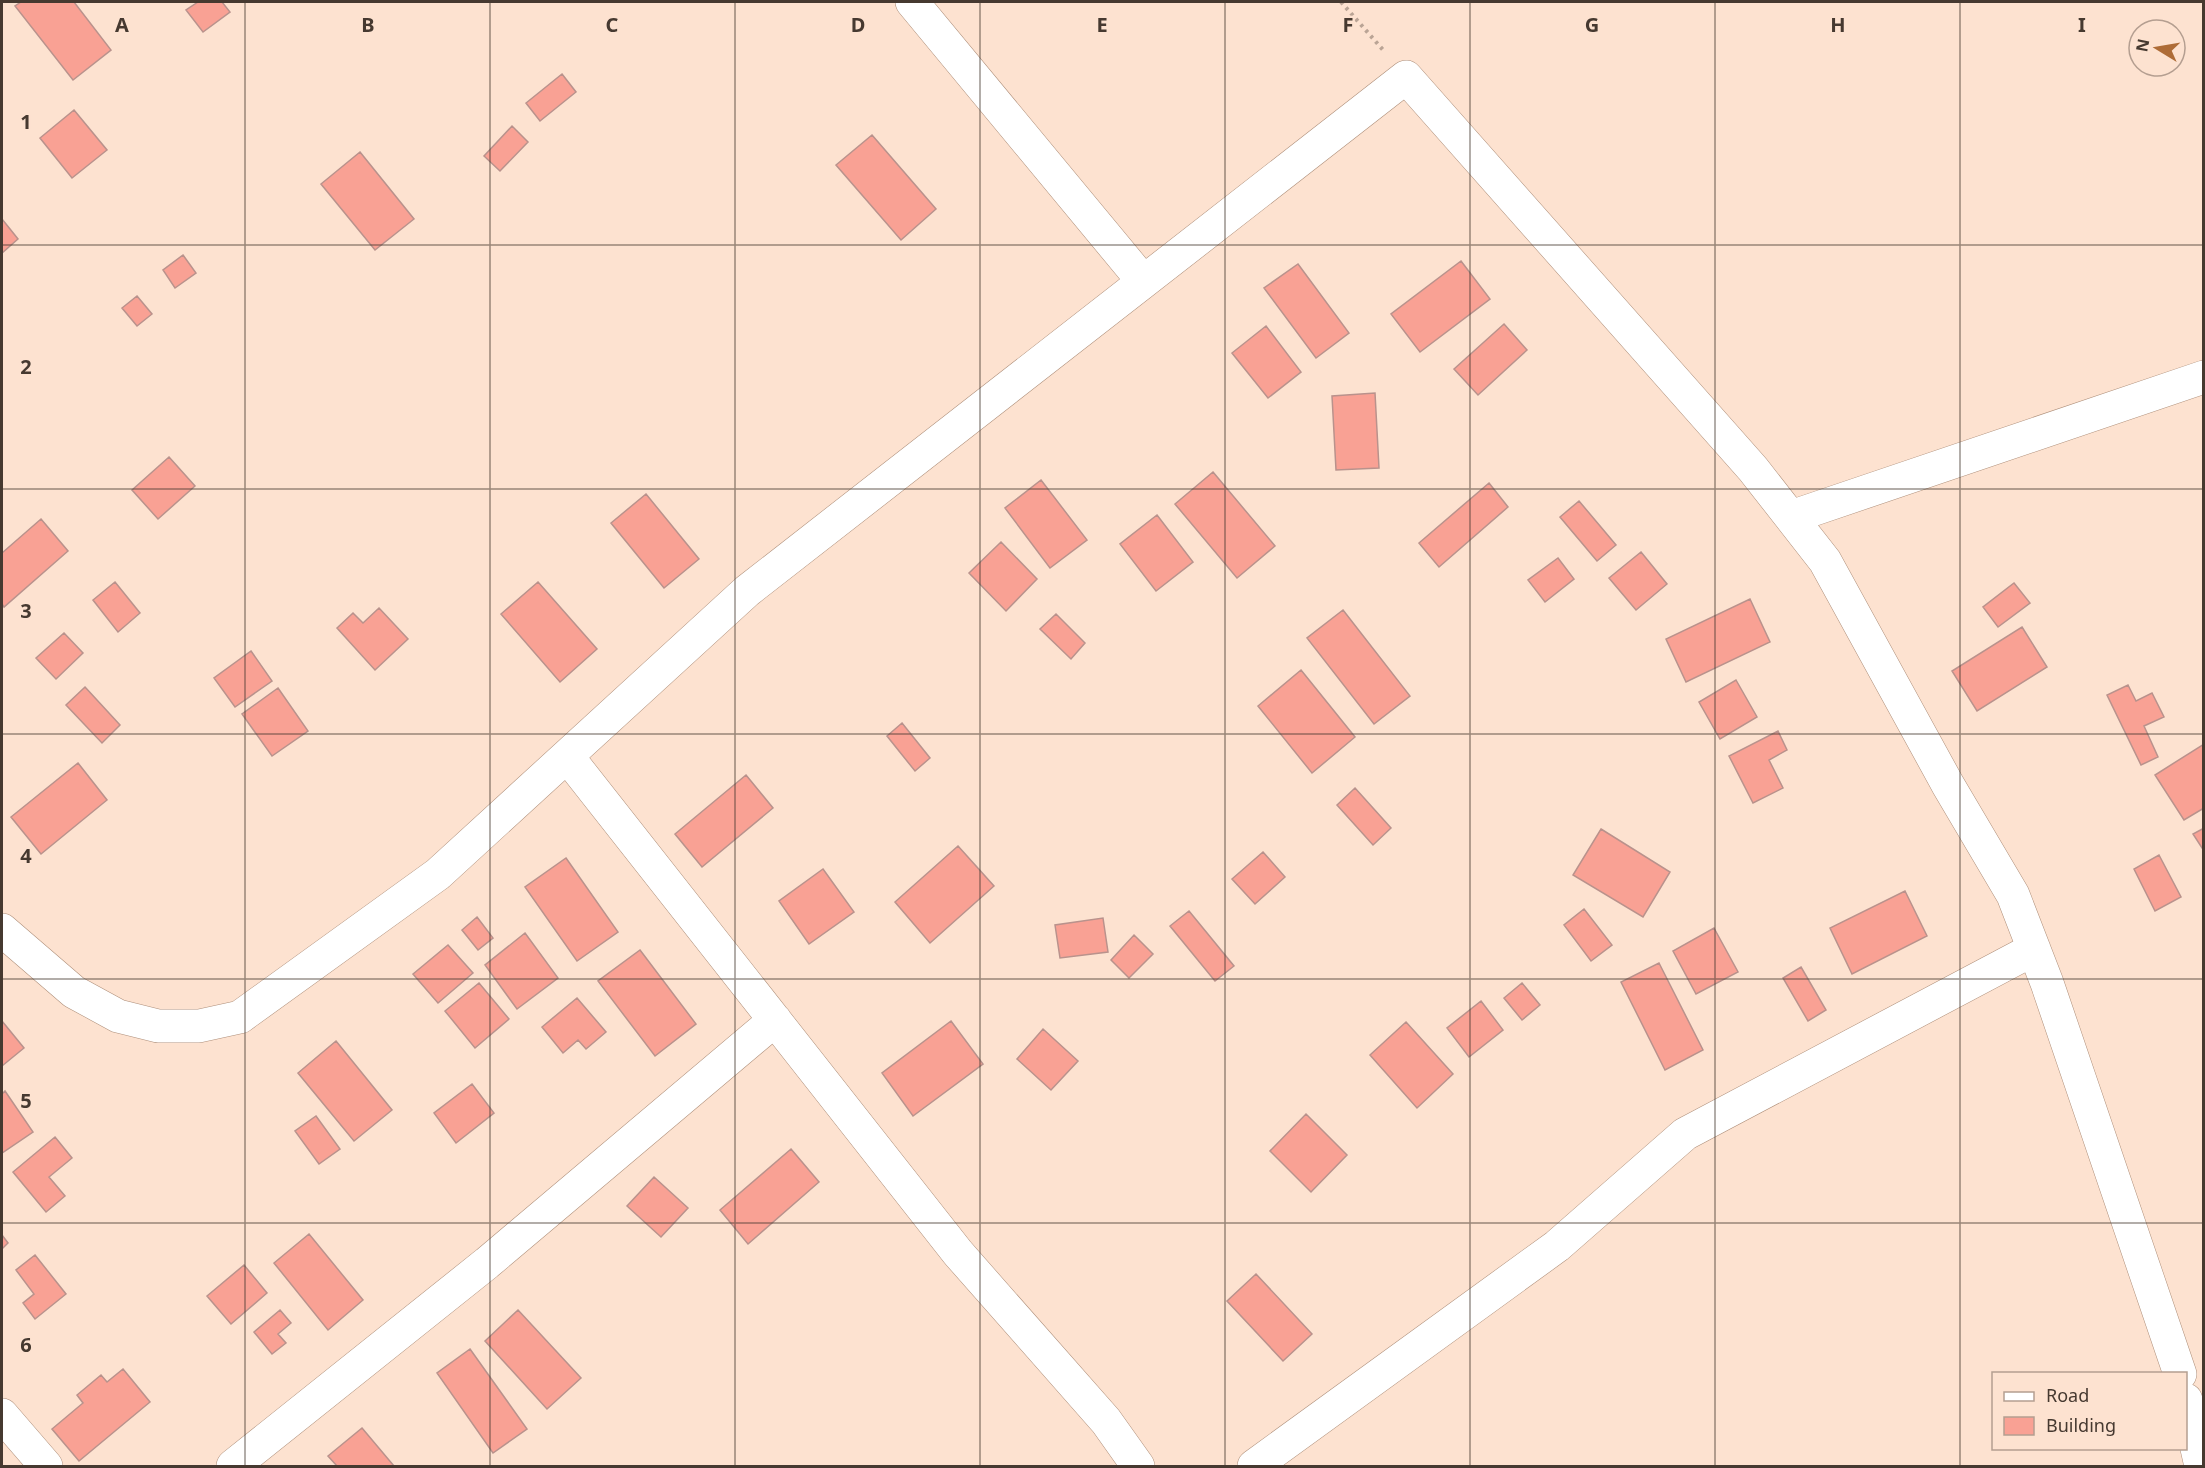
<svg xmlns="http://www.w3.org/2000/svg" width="2205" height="1468" font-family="'Noto Sans',sans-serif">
	<rect width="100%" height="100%" fill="#fde2d0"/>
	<!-- building -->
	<path fill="#f9a194" stroke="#b9928c" stroke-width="1.5" d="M 21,2 L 74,2 L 111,50 L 73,80 L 15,6 Z
		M 198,2 L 222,2 L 230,12 L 203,32 L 186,10 Z
		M 562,74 L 576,92 L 540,121 L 526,103 Z
		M 74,110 L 107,150 L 72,178 L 40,138 Z
		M 512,126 L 528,142 L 500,171 L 484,156 Z
		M 872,135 L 936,209 L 901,240 L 836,165 Z
		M 360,152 L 414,219 L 375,250 L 321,184 Z
		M 2,219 L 18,239 L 2,253 Z
		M 183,255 L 196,273 L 175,288 L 163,270 Z
		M 1461,261 L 1490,299 L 1420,352 L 1391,314 Z
		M 1298,264 L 1349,333 L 1316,358 L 1264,288 Z
		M 137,296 L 152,314 L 137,326 L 122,308 Z
		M 1504,324 L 1527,350 L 1478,395 L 1454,369 Z
		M 1266,326 L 1301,372 L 1268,398 L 1232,353 Z
		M 1375,393 L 1379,468 L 1336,470 L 1332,396 Z
		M 169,457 L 195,486 L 158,519 L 132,490 Z
		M 1213,472 L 1275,546 L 1237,578 L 1175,504 Z
		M 1041,480 L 1087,540 L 1050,568 L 1005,508 Z
		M 1489,483 L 1508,507 L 1439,567 L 1419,543 Z
		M 646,494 L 699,559 L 664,588 L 611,523 Z
		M 1579,501 L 1616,545 L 1597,561 L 1560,517 Z
		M 1157,515 L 1193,562 L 1156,591 L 1120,544 Z
		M 41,519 L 68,551 L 4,607 L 2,604 L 2,553 Z
		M 1001,542 L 1037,579 L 1006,611 L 969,573 Z
		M 1641,552 L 1667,584 L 1636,610 L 1609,578 Z
		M 1558,558 L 1574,579 L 1545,602 L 1528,580 Z
		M 115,582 L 140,613 L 118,632 L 93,600 Z
		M 538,582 L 597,649 L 560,682 L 501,614 Z
		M 2014,583 L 2030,603 L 1998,627 L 1983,607 Z
		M 1750,599 L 1770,642 L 1686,682 L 1666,639 Z
		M 379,608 L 408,639 L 375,670 L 337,628 L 353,613 L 363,623 Z
		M 1343,610 L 1410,696 L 1374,724 L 1307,638 Z
		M 1056,614 L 1085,643 L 1071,659 L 1040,629 Z
		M 2022,627 L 2047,667 L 1977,711 L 1952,671 Z
		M 64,633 L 83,653 L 56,679 L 36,658 Z
		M 251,651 L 272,681 L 235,707 L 214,678 Z
		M 1301,670 L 1355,737 L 1312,773 L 1258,706 Z
		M 1736,680 L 1757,717 L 1720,739 L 1699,702 Z
		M 2128,685 L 2136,701 L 2152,693 L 2164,717 L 2144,726 L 2158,757 L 2141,765 L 2107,695 Z
		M 85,687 L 120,725 L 102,743 L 66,705 Z
		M 278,688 L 308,731 L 272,756 L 242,714 Z
		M 902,723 L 930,758 L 915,771 L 887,736 Z
		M 1778,731 L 1787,750 L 1769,760 L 1783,788 L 1753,803 L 1729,756 Z
		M 2204,744 L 2204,808 L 2184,820 L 2155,775 Z
		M 78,763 L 107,800 L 41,854 L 11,817 Z
		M 746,775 L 773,808 L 702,867 L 675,834 Z
		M 1355,788 L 1391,828 L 1373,845 L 1337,805 Z
		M 2204,828 L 2204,851 L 2193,834 Z
		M 1601,829 L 1670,872 L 1643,917 L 1573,875 Z
		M 958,846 L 994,886 L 930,943 L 895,902 Z
		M 1263,852 L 1285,877 L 1255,904 L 1232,879 Z
		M 2159,855 L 2181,897 L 2155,911 L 2134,869 Z
		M 566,858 L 618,932 L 577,961 L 525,887 Z
		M 823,869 L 854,912 L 809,944 L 779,901 Z
		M 1905,891 L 1927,936 L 1852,974 L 1830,928 Z
		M 1584,909 L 1612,945 L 1591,961 L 1564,925 Z
		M 1189,911 L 1234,966 L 1215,981 L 1170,926 Z
		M 477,917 L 493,938 L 478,950 L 462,930 Z
		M 1103,918 L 1108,952 L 1060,958 L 1055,925 Z
		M 1714,928 L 1738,972 L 1696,994 L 1673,951 Z
		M 525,933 L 558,978 L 517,1009 L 485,965 Z
		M 1134,935 L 1153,954 L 1129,978 L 1111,960 Z
		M 448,945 L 473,973 L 438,1003 L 413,974 Z
		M 640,950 L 696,1024 L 655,1056 L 598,981 Z
		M 1659,963 L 1703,1050 L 1665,1070 L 1621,982 Z
		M 1801,967 L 1826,1010 L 1808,1021 L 1783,978 Z
		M 479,983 L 509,1019 L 475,1048 L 445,1011 Z
		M 1522,983 L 1540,1005 L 1522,1020 L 1504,998 Z
		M 577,998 L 606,1032 L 586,1049 L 578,1040 L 563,1053 L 542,1027 Z
		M 1481,1001 L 1503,1030 L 1469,1057 L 1447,1028 Z
		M 2,1021 L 24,1048 L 2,1066 Z
		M 951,1021 L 983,1064 L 913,1116 L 882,1073 Z
		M 1406,1022 L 1453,1074 L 1417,1108 L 1370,1055 Z
		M 1043,1029 L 1078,1061 L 1051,1090 L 1017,1059 Z
		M 336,1041 L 392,1110 L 354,1141 L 298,1073 Z
		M 472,1084 L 494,1113 L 456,1143 L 434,1113 Z
		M 5,1091 L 33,1132 L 2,1153 L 2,1094 Z
		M 1306,1114 L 1347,1155 L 1311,1192 L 1270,1151 Z
		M 316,1116 L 340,1149 L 319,1164 L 295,1131 Z
		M 55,1137 L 72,1158 L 49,1177 L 65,1196 L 46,1212 L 13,1172 Z
		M 791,1149 L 819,1182 L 748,1244 L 720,1210 Z
		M 654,1177 L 688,1208 L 661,1237 L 627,1206 Z
		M 309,1234 L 363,1300 L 328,1330 L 274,1263 Z
		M 2,1235 L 8,1243 L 2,1249 Z
		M 35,1255 L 66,1294 L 35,1319 L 23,1303 L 34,1294 L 16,1270 Z
		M 244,1265 L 267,1293 L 231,1324 L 207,1296 Z
		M 1256,1274 L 1312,1334 L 1283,1361 L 1227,1301 Z
		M 280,1310 L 291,1323 L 278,1334 L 286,1343 L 272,1354 L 254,1332 Z
		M 518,1310 L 581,1378 L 547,1409 L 485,1341 Z
		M 470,1349 L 527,1429 L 493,1453 L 437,1373 Z
		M 123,1369 L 150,1402 L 79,1461 L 52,1429 L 83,1403 L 77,1395 L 101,1375 L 107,1382 Z
		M 362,1428 L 394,1466 L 337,1466 L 328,1456 Z"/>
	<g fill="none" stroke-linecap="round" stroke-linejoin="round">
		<!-- minor casing -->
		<g stroke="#ae8f7a" stroke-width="34">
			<path id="minor" d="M 912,2 L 1143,281
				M 1791,517 L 2204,377
				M 567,756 L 958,1253 L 1106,1421 L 1138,1466
				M 2,930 L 74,992 L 118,1016 L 158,1026 L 199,1026 L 240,1017 L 438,874 L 747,591 L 1406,77 L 1753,469 L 1825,561 L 1948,785 L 2013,895 L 2047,983 L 2180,1374
				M 2186,1400 L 2201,1466
				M 2,1415 L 46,1466
				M 233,1466 L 487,1263 L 775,1020
				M 1254,1466 L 1557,1246 L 1685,1134 L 2034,949"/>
		</g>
		<!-- path -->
		<path stroke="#baa495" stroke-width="4" stroke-dasharray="3 4.5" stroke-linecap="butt" d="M 1341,2 L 1384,51"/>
		<!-- minor -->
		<use href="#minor" stroke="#fff" stroke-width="33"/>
	</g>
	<!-- grid -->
	<path fill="none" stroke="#463930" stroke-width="1.5" stroke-opacity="0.55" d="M 245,2 L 245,1466M 490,2 L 490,1466M 735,2 L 735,1466M 980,2 L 980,1466M 1225,2 L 1225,1466M 1470,2 L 1470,1466M 1715,2 L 1715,1466M 1960,2 L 1960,1466M 2,245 L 2204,245M 2,489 L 2204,489M 2,734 L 2204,734M 2,979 L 2204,979M 2,1223 L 2204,1223"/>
	<g font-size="20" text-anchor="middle" font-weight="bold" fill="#463930" stroke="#fde2d0" stroke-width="4.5" stroke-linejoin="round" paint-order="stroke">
		<text x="122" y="32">A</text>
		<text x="368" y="32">B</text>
		<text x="612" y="32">C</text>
		<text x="858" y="32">D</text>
		<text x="1102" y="32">E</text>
		<text x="1348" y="32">F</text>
		<text x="1592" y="32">G</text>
		<text x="1838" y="32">H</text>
		<text x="2082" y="32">I</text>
		<text x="26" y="129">1</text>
		<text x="26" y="374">2</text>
		<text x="26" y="618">3</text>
		<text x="26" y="863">4</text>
		<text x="26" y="1108">5</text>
		<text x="26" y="1352">6</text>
	</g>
	<!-- border -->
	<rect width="2205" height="1468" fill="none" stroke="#463930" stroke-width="6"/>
	<!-- legend -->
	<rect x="1992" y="1372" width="195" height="78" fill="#fde2d0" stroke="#b49e90" stroke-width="1.5"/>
	<rect x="2004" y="1392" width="30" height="9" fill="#ffffff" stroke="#b49e90" stroke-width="1.5"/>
	<text x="2046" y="1402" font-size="18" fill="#463930">Road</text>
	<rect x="2004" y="1417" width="30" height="18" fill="#f9a194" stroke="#b49e90" stroke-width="1.5"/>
	<text x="2046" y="1432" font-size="18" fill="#463930">Building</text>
	<!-- north arrow -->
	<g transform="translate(2157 48) rotate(281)"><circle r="28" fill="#fde2d0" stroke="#b49e90" stroke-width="1.5"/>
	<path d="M0-4.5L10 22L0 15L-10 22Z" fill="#ae6c37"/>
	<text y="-9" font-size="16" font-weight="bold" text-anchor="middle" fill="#463930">N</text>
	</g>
</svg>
